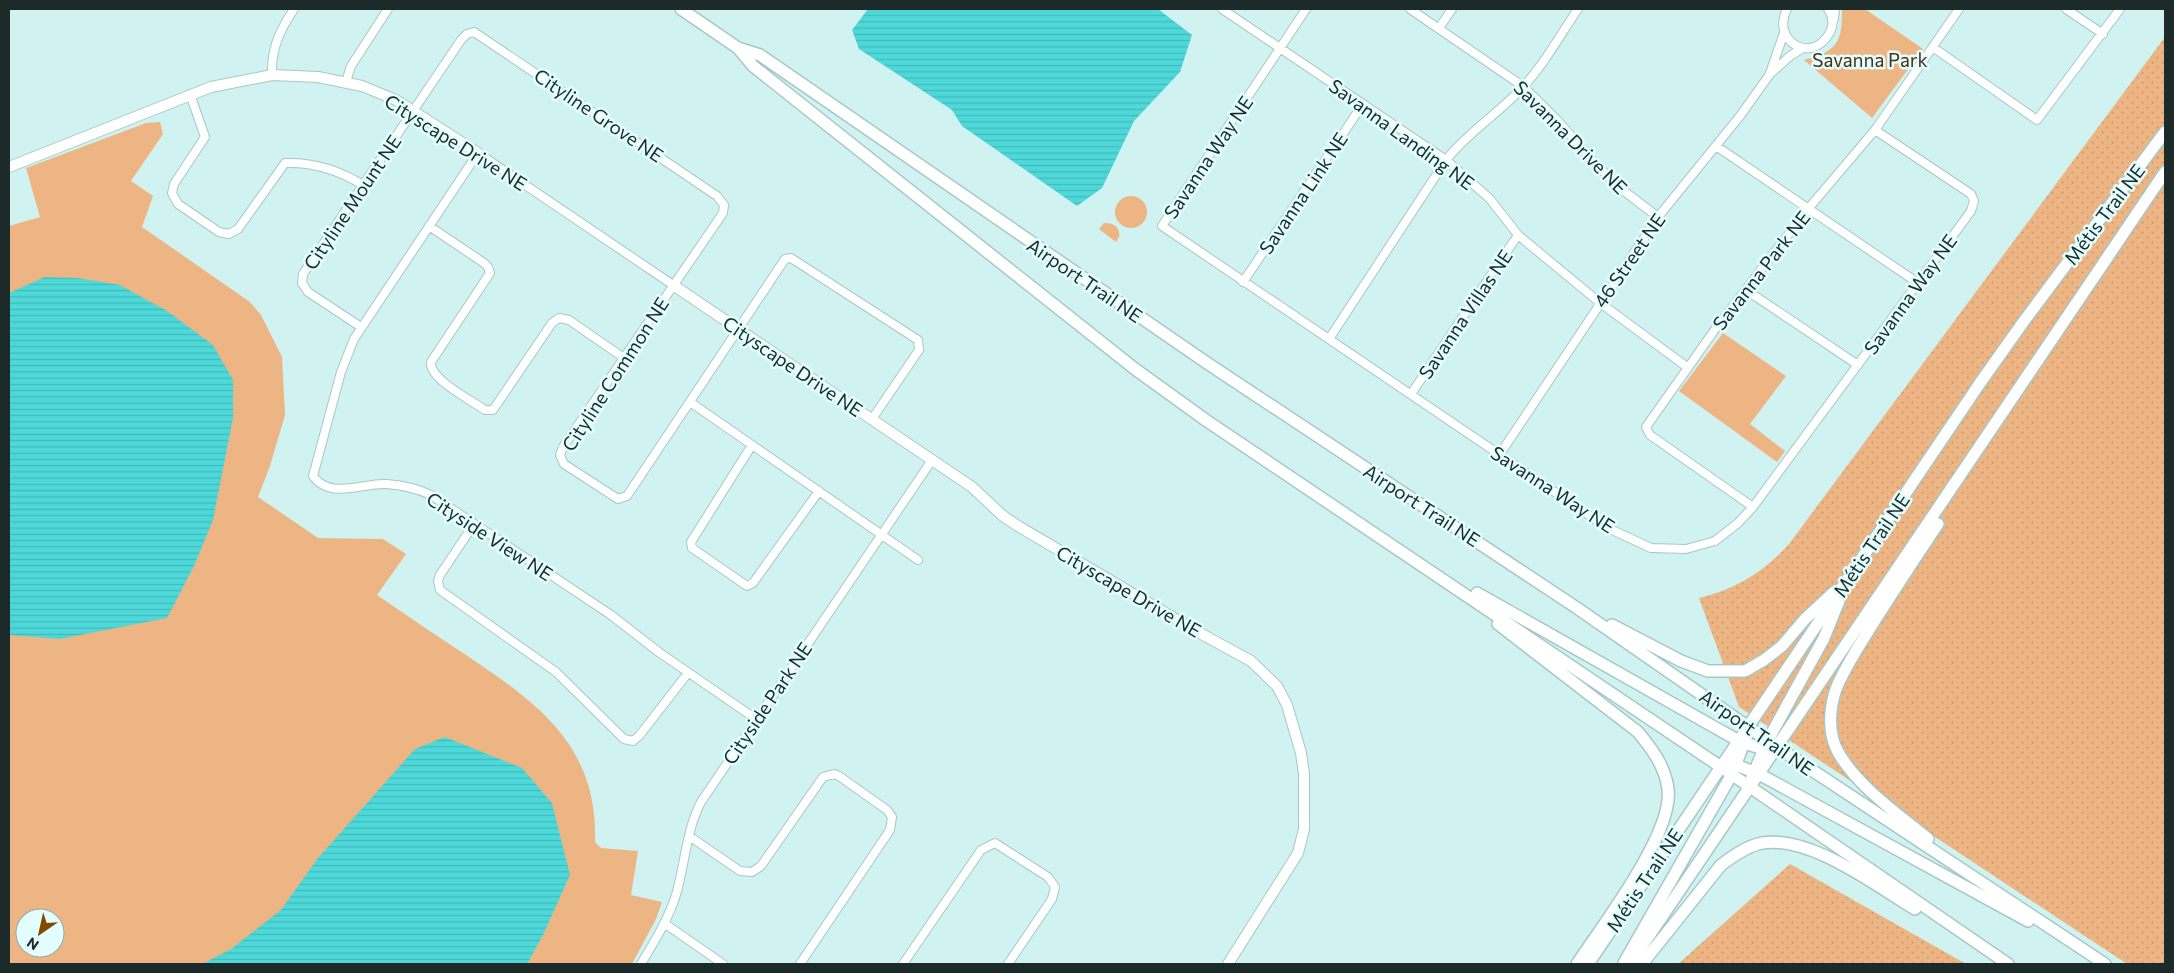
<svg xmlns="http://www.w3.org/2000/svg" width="2174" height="973" font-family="Commissioner,sans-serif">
	<defs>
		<pattern id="grass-dots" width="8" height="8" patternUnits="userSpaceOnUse" patternTransform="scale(1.25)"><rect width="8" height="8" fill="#eeb584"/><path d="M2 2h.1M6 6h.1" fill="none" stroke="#cc9c72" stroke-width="1.8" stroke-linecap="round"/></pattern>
		<pattern id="water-rules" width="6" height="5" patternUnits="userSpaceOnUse" patternTransform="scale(1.25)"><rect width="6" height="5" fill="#4ed8d9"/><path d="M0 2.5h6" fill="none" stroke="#44baba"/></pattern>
	</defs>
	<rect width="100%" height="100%" fill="#d0f3f2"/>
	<!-- grass -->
	<path fill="url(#grass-dots)" d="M 2165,37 L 2165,964 L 2127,964 L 1739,707 L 1699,598 C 1736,589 1764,572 1789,544 Z
		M 1790,864 L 1966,964 L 1678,964 Z"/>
	<!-- park -->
	<path fill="#eeb584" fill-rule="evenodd" d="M 1842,9 L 1865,9 L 1923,49 L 1872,118 L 1804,60 C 1838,51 1842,42 1842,9 Z
		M 160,122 L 163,134 L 131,181 L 153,196 L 142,227 L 250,302 L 261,315 L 282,357 L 285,415 L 270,466 L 258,497 L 318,538 L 383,539 L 406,554 L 377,595 C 408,616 438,637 469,657 C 540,705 598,747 595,842 L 601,848 L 638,851 L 631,895 L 662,902 L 656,919 L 632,964 L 9,964 L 9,226 L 40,217 L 26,168 L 146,123 ZM 25,918 L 55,918 L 55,948 L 25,948 Z
		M1115 212a16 16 0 1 1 32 0a16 16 0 1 1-32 0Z
		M 1104,223 C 1113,222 1121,228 1119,237 L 1116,242 L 1099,229 Z
		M 1723,333 L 1786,376 L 1750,424 L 1785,451 L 1777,462 L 1679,391 Z"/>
	<!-- water -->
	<path fill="url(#water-rules)" d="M 868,9 L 1158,9 L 1192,35 L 1180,72 L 1134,121 L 1102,188 L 1077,206 L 962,126 L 952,110 L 859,49 L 852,30 Z
		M 45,277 L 78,278 L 120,285 L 167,311 L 213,345 L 233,380 L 233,418 L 213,520 L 194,566 L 167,618 L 60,639 L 9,635 L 9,293 Z
		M 445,737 L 522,768 L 552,803 L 570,875 L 543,935 L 527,964 L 202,964 L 231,949 L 281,910 L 318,858 L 415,749 Z"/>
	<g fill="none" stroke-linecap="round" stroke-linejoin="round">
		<!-- street casing -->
		<g stroke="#a6c8c8" stroke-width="10">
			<path id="street" d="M 1222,9 L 1446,160 L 1490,199 L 1518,235 L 1599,302 L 1687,367
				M 1306,9 L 1162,226 L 1608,528 L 1651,548 L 1686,549 L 1715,541 L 1738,523 L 1753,507 L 1971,211 L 1974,201 L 1971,194 L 1875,130
				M 1410,9 L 1524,87 L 1557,120 L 1595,163 L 1620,188 L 1658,217
				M 1787,9 C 1771,40 1810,65 1829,34 C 1834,25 1834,18 1828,9
				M 2066,9 L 2103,34
				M 1439,28 L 1452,9
				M 1934,48 L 2037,120 L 2120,9
				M 1770,73 L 1784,33
				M 272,75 C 271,48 280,30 294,9
				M 346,82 L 351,66 L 388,9
				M 190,94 L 205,137 L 174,184 L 172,193 L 178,204 L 219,232 L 229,234 L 238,229 L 285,163 C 313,162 339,170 363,185
				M 1716,146 L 1918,283
				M 429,226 L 484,263 L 488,267 L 490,273 L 431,362 C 429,379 471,400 485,410 L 493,410 L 552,323 L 559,318 L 569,320 L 624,358
				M 1243,282 L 1363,104
				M 673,285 L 478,153 L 354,339 L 341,372 L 313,476 C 330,500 362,483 386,484 C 402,485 416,488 431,495 L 611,615 L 660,653 L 756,719
				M 1746,290 L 1858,365
				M 361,327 L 308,292 L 302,283 L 303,274 L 461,40 L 467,34 L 474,32 L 717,196 L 724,205 L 723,213 L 563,447 L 560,455 L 564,464 L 618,499 L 627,496 L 785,259 L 791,258 L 918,340 L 919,350 L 872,419
				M 1329,339 L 1446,160 C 1468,132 1498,114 1522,88 C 1544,65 1560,35 1578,9
				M 1411,394 L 1518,235
				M 690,402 L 918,560
				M 752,445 L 691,542 L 692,548 L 747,586 L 753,583 L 819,491
				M 1500,454 L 1658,217 L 1740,116 L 1770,74 L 1790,56 L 1803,48
				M 1753,507 L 1650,435 L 1646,427 L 1716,328 L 1808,209 L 1875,130 L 1959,9
				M 474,524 L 440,575 L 438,581 L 440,590 L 556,672 L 624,739 L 633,741 L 639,736 L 688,673
				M 689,836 L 740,871 L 752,872 L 761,866 L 823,777 L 834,774 L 839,776 L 887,810 L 892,817 L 890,830 L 800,964
				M 664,923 L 723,964
				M 641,964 C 654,942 668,920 676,895 C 685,864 686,831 701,802 L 932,460
				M 903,964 L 981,850 L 995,843 L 1048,877 L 1055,887 L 1052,899 L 1008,964"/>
		</g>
		<!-- secondary casing -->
		<g stroke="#a6c8c8" stroke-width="12">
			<path id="secondary" d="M 1833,19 L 1834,9
				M 9,167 L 211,87 L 272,75 L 318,77 L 362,86 L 396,100 L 478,153
				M 673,285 L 972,487 L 1003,516 L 1018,526 L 1196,631 L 1251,661 L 1277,686 L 1287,705 L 1301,753 L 1304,774 L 1304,829 L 1298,853 L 1228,964"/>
		</g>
		<!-- primary casing -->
		<g stroke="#a6c8c8" stroke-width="14">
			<path id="primary" d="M 681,9 L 738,48 L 753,66 L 1135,369 L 1207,421 L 1721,767 L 2008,964
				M 738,48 L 760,55 L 1207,363 L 1577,608 L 1777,747 L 2105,964
				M 1477,593 L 1739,741 L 1763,749 L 1777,747
				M 1498,624 L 1638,732 C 1652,749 1665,766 1668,789 C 1674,833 1602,926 1577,964
				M 1612,625 L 1681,661 L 1708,671 L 1745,671 L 1764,660 L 1782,646 L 1805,619 L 1834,592
				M 1721,767 L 1736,765 L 1759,774 L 2028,921
				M 1752,777 L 1768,740 L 1824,638 L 1839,601
				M 1928,839 C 1897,813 1858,787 1838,752 C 1828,734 1829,709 1836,689 C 1846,664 1863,640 1877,617 C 1897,586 1917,555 1938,524
				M 1624,963 L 1732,774 L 1747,735
				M 1588,964 L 1980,383 L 2024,321 L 2165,132
				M 1630,964 L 2165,172
				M 1642,964 L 1721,865 C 1733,856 1747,846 1762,843 C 1810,835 1875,885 1915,909"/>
		</g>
		<!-- street -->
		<use href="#street" stroke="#fff" stroke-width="8"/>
		<!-- secondary -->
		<use href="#secondary" stroke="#fff" stroke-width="10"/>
		<!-- primary -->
		<use href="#primary" stroke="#fff" stroke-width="11"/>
	</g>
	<g text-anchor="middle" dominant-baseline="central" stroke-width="5" stroke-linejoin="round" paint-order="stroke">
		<!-- park labels -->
		<g font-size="19" fill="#4c2f13" stroke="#e3fefe">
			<text x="1870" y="59">Savanna Park</text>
		</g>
		<!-- street labels -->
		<g font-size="19" fill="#1d2a2a" stroke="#e3fefe">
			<text transform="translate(599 115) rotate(34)">Cityline Grove NE</text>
			<text transform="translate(1402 134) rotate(36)">Savanna Landing NE</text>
			<text transform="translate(1571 137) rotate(45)">Savanna Drive NE</text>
			<text transform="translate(456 142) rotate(32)">Cityscape Drive NE</text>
			<text transform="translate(1208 157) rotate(-56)">Savanna Way NE</text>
			<text transform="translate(1303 193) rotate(-56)">Savanna Link NE</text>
			<text transform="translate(352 202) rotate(-56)">Cityline Mount NE</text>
			<text transform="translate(2104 214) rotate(-53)">Métis Trail NE</text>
			<text transform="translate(1629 260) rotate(-55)">46 Street NE</text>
			<text transform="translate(1761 270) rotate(-52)">Savanna Park NE</text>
			<text transform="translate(1085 280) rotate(34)">Airport Trail NE</text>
			<text transform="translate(1910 294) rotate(-54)">Savanna Way NE</text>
			<text transform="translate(1465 314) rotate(-56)">Savanna Villas NE</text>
			<text transform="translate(793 366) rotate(34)">Cityscape Drive NE</text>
			<text transform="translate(615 374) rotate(-57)">Cityline Common NE</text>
			<text transform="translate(1553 489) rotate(33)">Savanna Way NE</text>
			<text transform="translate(1422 505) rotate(33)">Airport Trail NE</text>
			<text transform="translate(490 536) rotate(33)">Cityside View NE</text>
			<text transform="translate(1871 545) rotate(-56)">Métis Trail NE</text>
			<text transform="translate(1129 591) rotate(30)">Cityscape Drive NE</text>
			<text transform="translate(767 703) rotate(-56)">Cityside Park NE</text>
			<text transform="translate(1757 732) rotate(35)">Airport Trail NE</text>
			<text transform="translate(1644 880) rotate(-56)">Métis Trail NE</text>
		</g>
	</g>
	<!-- border -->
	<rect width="2174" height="973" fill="none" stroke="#1d2a2a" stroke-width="20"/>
	<!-- north arrow -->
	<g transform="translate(40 933) rotate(214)"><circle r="24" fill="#e3fefe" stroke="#94a9a9"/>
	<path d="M0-4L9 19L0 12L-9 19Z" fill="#824800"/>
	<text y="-8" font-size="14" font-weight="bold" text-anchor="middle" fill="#1d2a2a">N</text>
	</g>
</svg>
